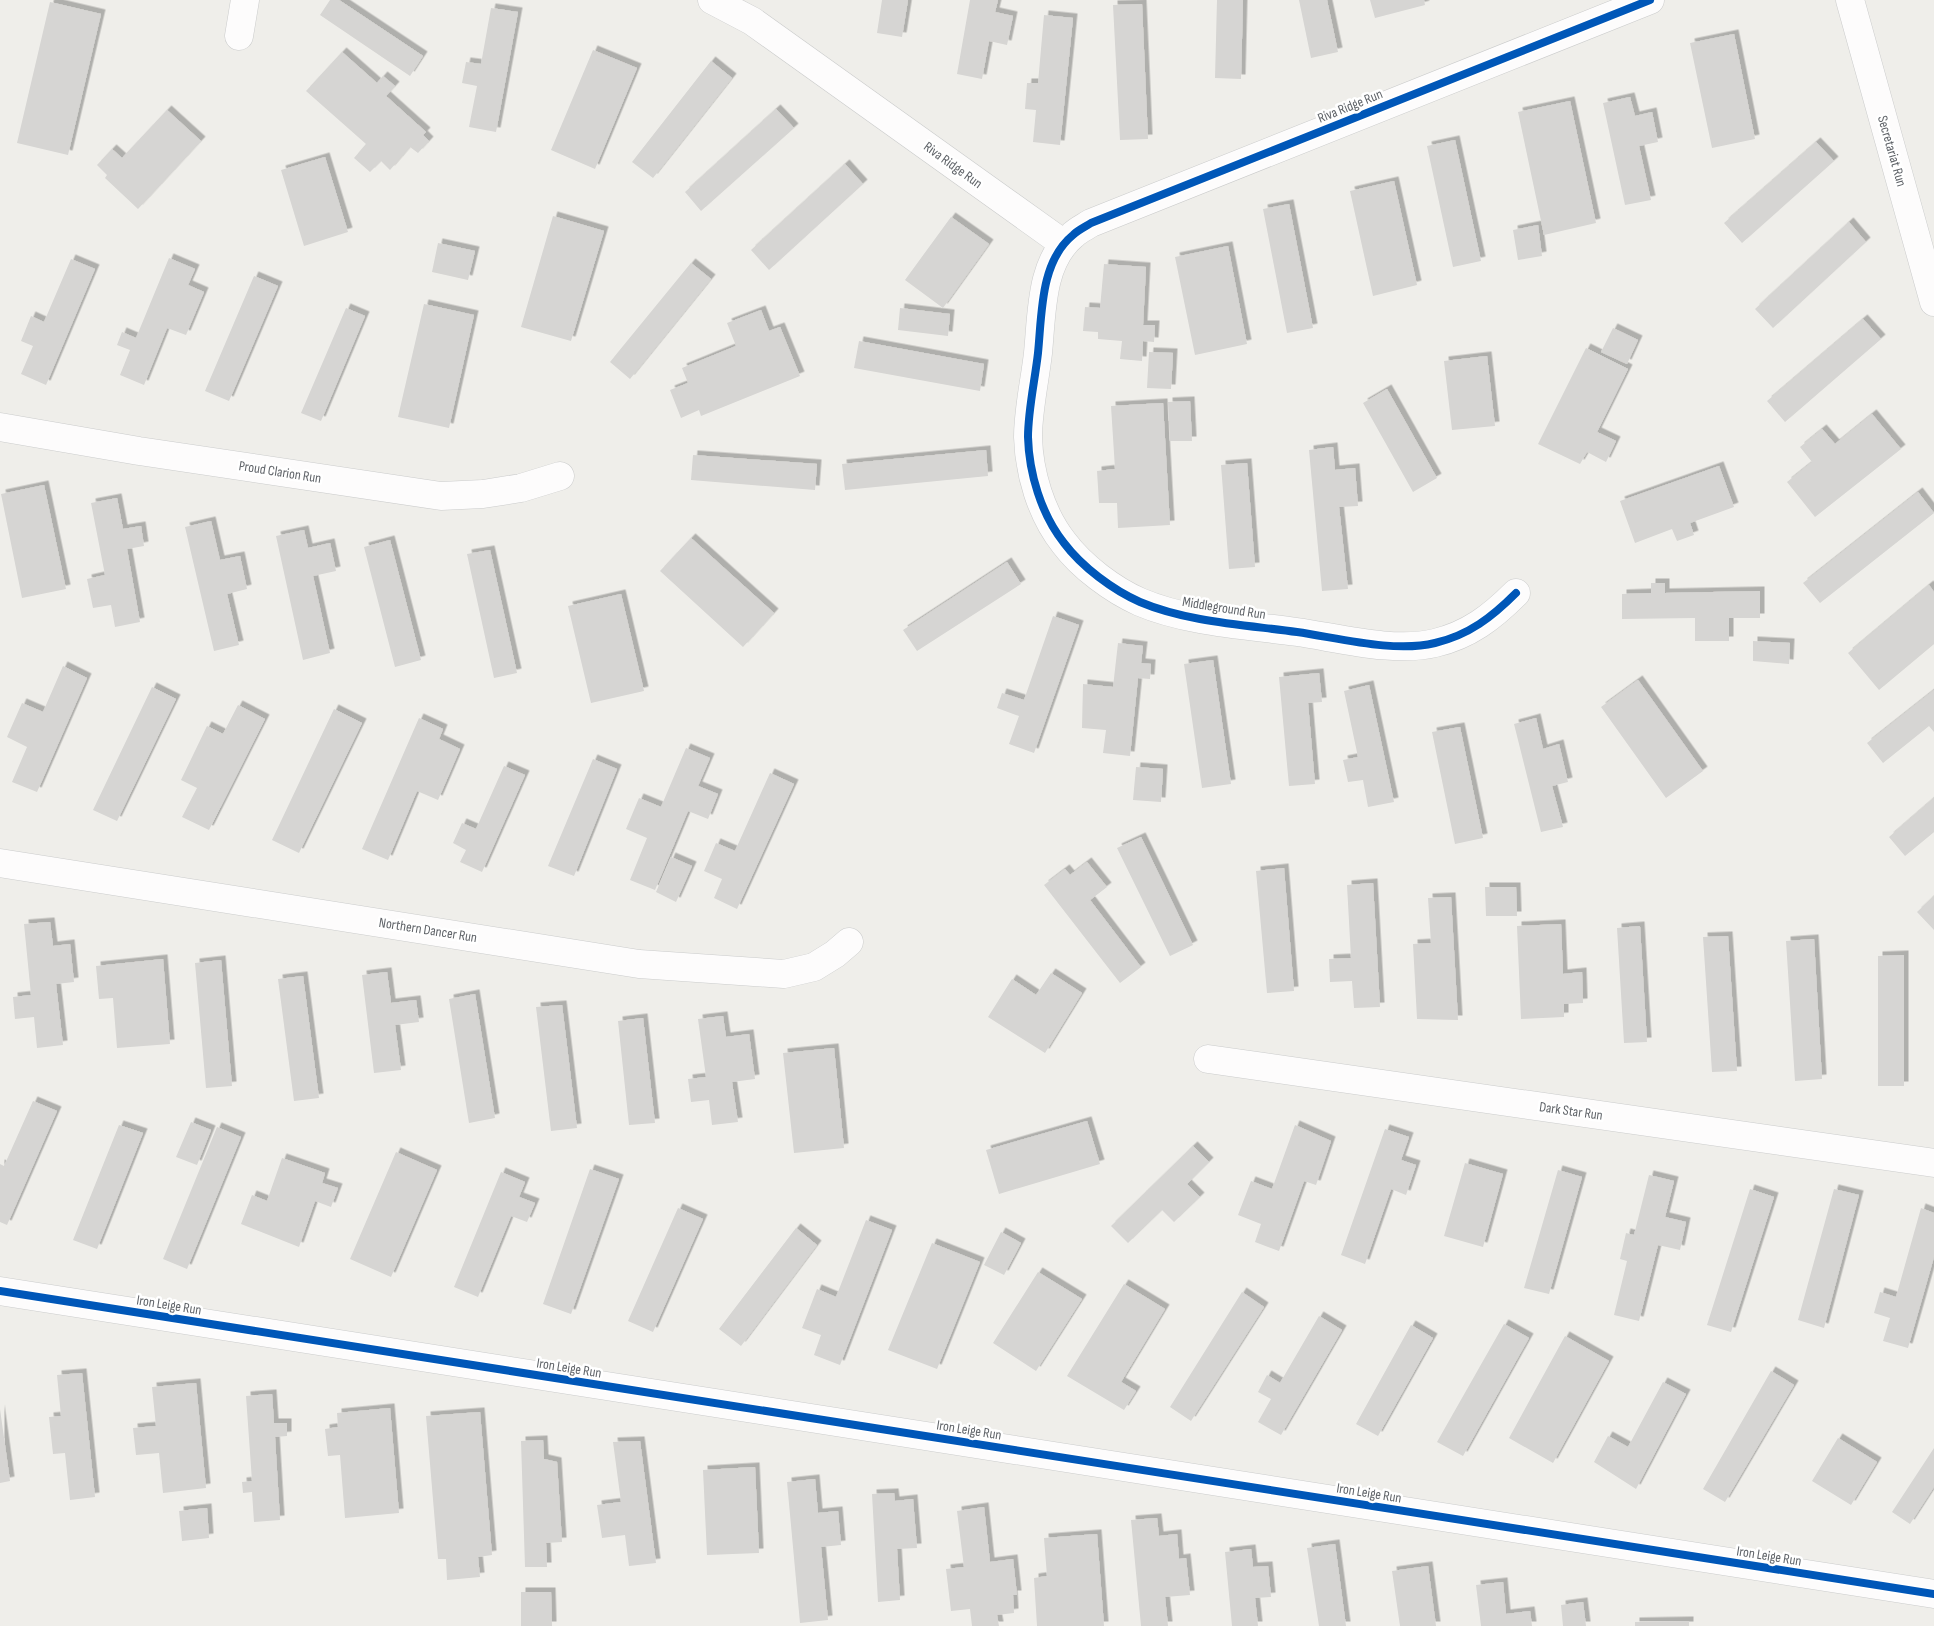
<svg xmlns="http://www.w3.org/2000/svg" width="1934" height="1626" font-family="'Sofia Sans Condensed',sans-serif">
	<defs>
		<filter id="shadow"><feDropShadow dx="4.5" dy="-4.5" stdDeviation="0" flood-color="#0004"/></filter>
	</defs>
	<rect width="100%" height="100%" fill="#efeeea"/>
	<!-- building -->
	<path fill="#d6d5d3" filter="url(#shadow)" d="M 330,0 L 339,0 L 423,56 L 410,76 L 320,15 Z
		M 882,0 L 908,0 L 902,37 L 877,33 Z
		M 970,0 L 998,0 L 995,12 L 1013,16 L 1007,45 L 989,41 L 982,79 L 957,74 Z
		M 1217,0 L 1243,0 L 1241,79 L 1215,78 Z
		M 1299,0 L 1327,0 L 1338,52 L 1311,58 Z
		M 1370,0 L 1424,0 L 1425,5 L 1375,18 Z
		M 50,2 L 101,14 L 68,155 L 17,143 Z
		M 1142,4 L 1148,139 L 1120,140 L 1113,5 Z
		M 491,8 L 518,12 L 496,132 L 469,127 L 477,86 L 462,83 L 466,62 L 481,64 Z
		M 1044,15 L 1073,18 L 1060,145 L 1033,142 L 1036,110 L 1025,109 L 1027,83 L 1038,83 Z
		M 1734,34 L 1755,139 L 1712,148 L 1690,43 Z
		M 593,50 L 637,68 L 595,169 L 551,150 Z
		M 342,52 L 377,83 L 383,76 L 395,86 L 386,96 L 426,132 L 423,135 L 429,141 L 418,153 L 410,147 L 390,170 L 381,161 L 370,172 L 354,158 L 366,144 L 306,91 Z
		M 711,61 L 732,78 L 653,178 L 632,162 Z
		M 1630,97 L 1635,116 L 1652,112 L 1658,142 L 1639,146 L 1651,200 L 1625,205 L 1603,103 Z
		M 1570,101 L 1596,223 L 1544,235 L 1518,112 Z
		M 776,109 L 794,128 L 701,211 L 685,192 Z
		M 167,110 L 201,141 L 138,209 L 105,178 L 107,175 L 97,165 L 112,149 L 122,158 Z
		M 1455,140 L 1481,261 L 1453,267 L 1427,146 Z
		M 1816,142 L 1834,161 L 1742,243 L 1724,223 Z
		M 325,157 L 348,232 L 304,246 L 281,170 Z
		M 845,164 L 863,184 L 769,270 L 751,250 Z
		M 1394,181 L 1417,285 L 1373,296 L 1350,191 Z
		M 1289,204 L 1313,328 L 1287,333 L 1263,209 Z
		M 553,216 L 604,231 L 571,341 L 521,327 Z
		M 951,217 L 989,244 L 943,308 L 905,280 Z
		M 1849,222 L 1866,242 L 1773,328 L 1755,309 Z
		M 1538,225 L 1542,256 L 1518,260 L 1513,230 Z
		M 438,243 L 475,251 L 468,280 L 432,272 Z
		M 1228,246 L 1247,344 L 1195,355 L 1175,257 Z
		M 169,258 L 195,269 L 188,285 L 204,292 L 186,335 L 167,328 L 144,385 L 120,375 L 130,350 L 117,345 L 122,332 L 136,338 Z
		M 71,259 L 95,269 L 46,385 L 21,374 L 33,346 L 21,341 L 31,316 L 44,322 Z
		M 691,263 L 711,279 L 630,379 L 610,362 Z
		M 1104,264 L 1146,267 L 1143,325 L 1155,325 L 1154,342 L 1143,341 L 1142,361 L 1120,359 L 1122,341 L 1098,339 L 1098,332 L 1083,331 L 1085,307 L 1100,308 Z
		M 254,276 L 278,286 L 229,401 L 205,391 Z
		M 424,304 L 474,315 L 449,428 L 398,417 Z
		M 346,308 L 365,316 L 321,421 L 301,413 Z
		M 900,308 L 950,314 L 948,336 L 898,330 Z
		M 761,310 L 769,331 L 780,327 L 800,376 L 701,416 L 699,410 L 681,418 L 670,390 L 688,383 L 682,368 L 736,346 L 727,323 Z
		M 1863,319 L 1881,339 L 1785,422 L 1767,401 Z
		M 1613,328 L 1638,340 L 1627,364 L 1601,352 Z
		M 859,341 L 984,364 L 980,391 L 854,368 Z
		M 1586,348 L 1628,369 L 1597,432 L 1616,441 L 1606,462 L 1587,452 L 1580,464 L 1538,444 Z
		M 1149,352 L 1173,353 L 1171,389 L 1147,388 Z
		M 1487,356 L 1495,426 L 1452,430 L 1444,361 Z
		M 1387,389 L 1437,478 L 1413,492 L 1363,403 Z
		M 1190,401 L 1192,441 L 1170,441 L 1168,402 Z
		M 1163,403 L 1170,525 L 1118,528 L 1117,503 L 1099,503 L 1097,471 L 1115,469 L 1111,406 Z
		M 1872,414 L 1901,449 L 1815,517 L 1787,482 L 1812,462 L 1800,447 L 1822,429 L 1835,444 Z
		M 1333,447 L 1335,470 L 1355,468 L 1358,506 L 1339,507 L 1348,589 L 1322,591 L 1309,450 Z
		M 986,450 L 988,476 L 845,490 L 842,464 Z
		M 693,455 L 817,464 L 815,490 L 691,480 Z
		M 1247,463 L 1255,567 L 1229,569 L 1221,465 Z
		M 1719,466 L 1734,507 L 1690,523 L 1694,535 L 1677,541 L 1672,529 L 1635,543 L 1620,501 Z
		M 44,485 L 66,589 L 22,598 L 1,494 Z
		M 1918,492 L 1934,513 L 1820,603 L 1803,583 Z
		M 117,498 L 123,529 L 141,526 L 144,546 L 127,549 L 140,622 L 115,627 L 111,605 L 93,608 L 87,579 L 105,575 L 91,503 Z
		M 211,521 L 220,560 L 240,556 L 247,589 L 227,594 L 239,645 L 214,651 L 185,527 Z
		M 304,530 L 308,548 L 330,543 L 336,571 L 313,576 L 330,653 L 303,660 L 276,536 Z
		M 691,538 L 774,613 L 743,647 L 660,571 Z
		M 390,540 L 421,660 L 395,667 L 364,547 Z
		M 490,550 L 517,673 L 494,678 L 467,554 Z
		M 1007,562 L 1021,584 L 917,651 L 903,630 Z
		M 1651,583 L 1665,583 L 1665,593 L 1760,591 L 1760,618 L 1729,618 L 1729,641 L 1695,641 L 1695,618 L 1622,619 L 1622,594 L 1651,593 Z
		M 1929,585 L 1934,592 L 1934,644 L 1879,690 L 1848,653 Z
		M 621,594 L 644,691 L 591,703 L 568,606 Z
		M 1053,616 L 1079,625 L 1034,753 L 1009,744 L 1019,716 L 997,708 L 1002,693 L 1024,700 Z
		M 1753,641 L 1790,643 L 1789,664 L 1753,661 Z
		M 1118,643 L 1143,646 L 1141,663 L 1151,664 L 1150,679 L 1138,678 L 1130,756 L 1103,753 L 1106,730 L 1082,728 L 1083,684 L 1113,687 Z
		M 1213,660 L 1231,784 L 1202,788 L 1184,664 Z
		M 63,666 L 87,678 L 37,792 L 12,782 L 27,747 L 7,737 L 22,703 L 43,712 Z
		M 1319,673 L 1322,702 L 1308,703 L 1315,784 L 1289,786 L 1279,677 Z
		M 1638,680 L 1703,771 L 1666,798 L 1601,707 Z
		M 1369,685 L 1394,802 L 1368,807 L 1363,780 L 1348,782 L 1343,760 L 1358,757 L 1344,691 Z
		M 152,687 L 176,699 L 117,821 L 93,810 Z
		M 1934,690 L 1934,732 L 1929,726 L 1883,763 L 1867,743 Z
		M 238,705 L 265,719 L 209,830 L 182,817 L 197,788 L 181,780 L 207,726 L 223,734 Z
		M 334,709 L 362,723 L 299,853 L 272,840 Z
		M 419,718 L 443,729 L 439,739 L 460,749 L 438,800 L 417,791 L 388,860 L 362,849 Z
		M 1536,718 L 1543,749 L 1559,744 L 1568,782 L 1552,786 L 1563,827 L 1541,832 L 1514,724 Z
		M 1460,727 L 1483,838 L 1455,844 L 1432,732 Z
		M 686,748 L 710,758 L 698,786 L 718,794 L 708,819 L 688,811 L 655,890 L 630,880 L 647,838 L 626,829 L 639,798 L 661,807 Z
		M 593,759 L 617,769 L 574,876 L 548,866 Z
		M 504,766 L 525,775 L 482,872 L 460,862 L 466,850 L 453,843 L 462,823 L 476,829 Z
		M 1136,767 L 1163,769 L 1161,802 L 1133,800 Z
		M 770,773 L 794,784 L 737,909 L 714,898 L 722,879 L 704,871 L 716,843 L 735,851 Z
		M 1934,798 L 1934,832 L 1905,856 L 1889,837 Z
		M 1141,837 L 1193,945 L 1170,956 L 1117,848 Z
		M 671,857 L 692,866 L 676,902 L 656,892 Z
		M 1087,862 L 1107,887 L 1090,900 L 1141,967 L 1120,983 L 1044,885 L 1065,869 L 1070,875 Z
		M 1284,868 L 1294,991 L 1267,993 L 1256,871 Z
		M 1373,883 L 1380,1007 L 1354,1008 L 1352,981 L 1330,982 L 1329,959 L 1351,958 L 1347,885 Z
		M 1485,887 L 1516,887 L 1517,916 L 1486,916 Z
		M 1934,896 L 1934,930 L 1917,912 Z
		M 1451,897 L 1458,1020 L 1417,1019 L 1413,944 L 1431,943 L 1428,898 Z
		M 50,922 L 53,946 L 70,944 L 74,982 L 56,984 L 63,1045 L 37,1048 L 34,1017 L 15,1019 L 13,997 L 31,995 L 24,924 Z
		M 1561,924 L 1563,974 L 1582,972 L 1583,1003 L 1564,1004 L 1564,1017 L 1521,1019 L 1517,926 Z
		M 1640,926 L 1647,1042 L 1624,1043 L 1617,928 Z
		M 1728,936 L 1737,1071 L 1712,1072 L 1703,937 Z
		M 1814,939 L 1822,1079 L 1795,1081 L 1786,941 Z
		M 1904,955 L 1904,1086 L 1878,1086 L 1878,956 Z
		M 163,959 L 170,1044 L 117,1048 L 113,998 L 99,999 L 96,966 Z
		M 221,960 L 232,1086 L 206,1088 L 195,963 Z
		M 387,972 L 391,1003 L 416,1000 L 419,1022 L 395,1025 L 401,1070 L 374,1073 L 362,975 Z
		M 1051,973 L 1082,993 L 1045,1053 L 988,1017 L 1012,979 L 1036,995 Z
		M 303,976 L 319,1098 L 294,1101 L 278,979 Z
		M 475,994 L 495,1118 L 469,1123 L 449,999 Z
		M 562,1005 L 577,1128 L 551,1131 L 536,1007 Z
		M 723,1016 L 726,1037 L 749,1034 L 755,1079 L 732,1082 L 738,1122 L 712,1125 L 709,1100 L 691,1102 L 688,1079 L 706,1077 L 698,1019 Z
		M 643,1018 L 655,1123 L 629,1125 L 618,1021 Z
		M 834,1048 L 844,1148 L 794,1153 L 783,1053 Z
		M 33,1101 L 57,1111 L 7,1225 L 0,1222 L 0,1164 L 4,1166 Z
		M 1087,1121 L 1100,1164 L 999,1194 L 986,1150 Z
		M 191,1122 L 211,1130 L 197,1165 L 176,1157 Z
		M 119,1125 L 143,1133 L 97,1249 L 73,1240 Z
		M 1295,1125 L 1331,1141 L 1316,1185 L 1304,1181 L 1279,1251 L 1255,1242 L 1261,1224 L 1238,1215 L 1251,1181 L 1272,1189 Z
		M 217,1127 L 241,1137 L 187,1269 L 163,1259 Z
		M 1385,1129 L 1409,1137 L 1401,1160 L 1416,1165 L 1406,1195 L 1391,1189 L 1365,1264 L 1341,1255 Z
		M 1193,1146 L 1209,1162 L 1187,1184 L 1200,1197 L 1174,1222 L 1162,1210 L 1128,1243 L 1111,1226 Z
		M 396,1152 L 437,1170 L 391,1277 L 350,1259 Z
		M 282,1158 L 325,1173 L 322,1183 L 338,1188 L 331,1207 L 315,1201 L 299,1247 L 241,1224 L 252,1195 L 267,1201 Z
		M 1465,1163 L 1503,1174 L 1483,1247 L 1444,1236 Z
		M 590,1169 L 619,1179 L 571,1314 L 543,1304 Z
		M 1558,1170 L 1582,1177 L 1549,1294 L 1524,1288 Z
		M 501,1172 L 525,1182 L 519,1197 L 535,1203 L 527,1222 L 511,1216 L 478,1297 L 454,1287 Z
		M 1649,1175 L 1674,1181 L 1665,1217 L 1686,1222 L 1680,1250 L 1658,1245 L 1639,1321 L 1614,1315 L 1627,1261 L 1620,1259 L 1626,1233 L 1634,1235 Z
		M 1750,1189 L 1774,1197 L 1731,1332 L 1707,1325 Z
		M 1834,1189 L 1859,1195 L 1824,1328 L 1798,1320 Z
		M 678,1208 L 703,1219 L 653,1332 L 628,1321 Z
		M 1921,1208 L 1934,1213 L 1934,1257 L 1908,1348 L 1883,1341 L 1890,1318 L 1874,1313 L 1880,1292 L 1896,1297 Z
		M 866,1220 L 892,1230 L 840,1365 L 814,1355 L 821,1335 L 802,1328 L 817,1289 L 836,1297 Z
		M 796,1228 L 817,1245 L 741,1346 L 719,1329 Z
		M 1001,1232 L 1021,1243 L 1004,1275 L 984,1265 Z
		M 932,1243 L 980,1262 L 937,1369 L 888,1350 Z
		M 1038,1272 L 1082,1299 L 1036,1371 L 993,1343 Z
		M 1124,1284 L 1165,1309 L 1121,1382 L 1136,1391 L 1124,1410 L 1067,1376 Z
		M 1242,1292 L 1264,1307 L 1191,1421 L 1170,1407 Z
		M 1319,1316 L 1342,1330 L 1281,1435 L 1258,1422 L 1271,1399 L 1258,1392 L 1267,1375 L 1280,1383 Z
		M 1504,1324 L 1529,1338 L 1463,1456 L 1437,1442 Z
		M 1411,1325 L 1433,1338 L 1378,1436 L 1356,1424 Z
		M 1565,1336 L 1609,1361 L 1553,1463 L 1509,1438 Z
		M 1771,1371 L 1794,1385 L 1725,1502 L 1703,1489 Z
		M 82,1373 L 95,1497 L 70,1500 L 65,1453 L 53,1454 L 49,1417 L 61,1416 L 57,1375 Z
		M 1663,1382 L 1686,1394 L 1636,1489 L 1594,1462 L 1608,1436 L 1628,1447 Z
		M 196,1383 L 206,1488 L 163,1493 L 159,1453 L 136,1455 L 133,1428 L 156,1426 L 152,1387 Z
		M 272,1394 L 274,1423 L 287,1423 L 287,1436 L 275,1437 L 280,1520 L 254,1522 L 252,1492 L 243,1493 L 242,1482 L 252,1481 L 246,1396 Z
		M 390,1408 L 399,1513 L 345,1518 L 340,1455 L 328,1456 L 325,1429 L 338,1427 L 337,1413 Z
		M 0,1409 L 10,1481 L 0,1483 Z
		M 480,1412 L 492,1555 L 478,1557 L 480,1577 L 447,1580 L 446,1559 L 438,1559 L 426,1416 Z
		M 1838,1438 L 1877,1462 L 1851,1505 L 1812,1481 Z
		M 543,1440 L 544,1459 L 557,1462 L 562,1542 L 546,1543 L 547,1567 L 525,1567 L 521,1441 Z
		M 640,1441 L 656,1563 L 629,1566 L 625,1535 L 602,1538 L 597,1505 L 621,1502 L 613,1442 Z
		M 1934,1448 L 1934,1487 L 1910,1524 L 1892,1512 Z
		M 755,1467 L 759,1553 L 707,1555 L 703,1470 Z
		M 815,1479 L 818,1513 L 838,1511 L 841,1545 L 821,1547 L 828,1620 L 800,1623 L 787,1482 Z
		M 894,1493 L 895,1501 L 913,1499 L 917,1548 L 897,1549 L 900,1600 L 878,1602 L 872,1494 Z
		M 984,1507 L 990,1562 L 1013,1559 L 1017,1595 L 1013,1595 L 1014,1613 L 997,1615 L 999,1626 L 972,1626 L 970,1609 L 951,1611 L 946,1569 L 964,1567 L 957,1511 Z
		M 207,1508 L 209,1538 L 182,1541 L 179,1511 Z
		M 1157,1518 L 1159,1536 L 1177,1534 L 1179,1559 L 1186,1558 L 1190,1595 L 1165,1597 L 1168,1626 L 1141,1626 L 1131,1520 Z
		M 1097,1534 L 1104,1626 L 1037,1626 L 1034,1578 L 1047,1576 L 1044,1538 Z
		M 1335,1544 L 1346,1626 L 1319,1626 L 1307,1548 Z
		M 1251,1549 L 1253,1567 L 1268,1566 L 1271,1597 L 1255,1598 L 1258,1626 L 1232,1626 L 1225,1552 Z
		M 1428,1566 L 1436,1626 L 1400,1626 L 1392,1571 Z
		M 1503,1582 L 1506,1614 L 1530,1611 L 1532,1626 L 1481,1626 L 1476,1585 Z
		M 521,1592 L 551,1592 L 552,1626 L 521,1626 Z
		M 1583,1602 L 1586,1626 L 1563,1626 L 1561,1605 Z
		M 1689,1621 L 1689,1626 L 1635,1626 L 1635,1622 Z"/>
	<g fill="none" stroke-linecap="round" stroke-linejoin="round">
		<!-- minor casing -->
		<g stroke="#cbcccc" stroke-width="29">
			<path id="minor" d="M 712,0 L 752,21 L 1064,244
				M 1850,0 L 1934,302
				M 239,36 L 245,0
				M 0,427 L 139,451 L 441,496 L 483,494 L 521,488 L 560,476
				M 1516,593 C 1492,617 1469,635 1435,643 C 1394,653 1339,638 1297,632 C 1246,625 1187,622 1140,602 C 1113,590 1082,567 1064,543 C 1041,514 1029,473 1028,437 C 1028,410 1035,380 1038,353 C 1042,314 1040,262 1073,235 C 1078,230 1085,227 1091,223 L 1650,0
				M 0,863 L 639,964 L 784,974 L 814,967 L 835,954 L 849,942
				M 1208,1059 L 1934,1163
				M 0,1291 L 1934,1594"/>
		</g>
		<!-- minor -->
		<use href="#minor" stroke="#fdfcfc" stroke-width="28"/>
		<!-- cycleway casing -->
		<g stroke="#fff" stroke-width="11">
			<path id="cycleway" d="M 1516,593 C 1492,617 1469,635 1435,643 C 1394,653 1339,638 1297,632 C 1246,625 1187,622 1140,602 C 1113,590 1082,567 1064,543 C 1041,514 1029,473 1028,437 C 1028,410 1035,380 1038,353 C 1042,314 1040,262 1073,235 C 1078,230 1085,227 1091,223 L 1650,0
				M 0,1291 L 1934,1594"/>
		</g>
		<!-- cycleway -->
		<use href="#cycleway" stroke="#0057b8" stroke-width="8"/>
	</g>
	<g text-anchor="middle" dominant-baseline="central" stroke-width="5" stroke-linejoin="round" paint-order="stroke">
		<!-- street labels -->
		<g font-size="14" fill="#5f6368" stroke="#fff">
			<text transform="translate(1350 106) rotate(-22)">Riva Ridge Run</text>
			<text transform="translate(1892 151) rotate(74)">Secretariat Run</text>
			<text transform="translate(953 165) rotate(36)">Riva Ridge Run</text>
			<text transform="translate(280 472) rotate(9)">Proud Clarion Run</text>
			<text transform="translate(1224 608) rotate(9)">Middleground Run</text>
			<text transform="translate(428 930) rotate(9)">Northern Dancer Run</text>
			<text transform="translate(1571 1111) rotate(8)">Dark Star Run</text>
			<text transform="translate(169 1305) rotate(9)">Iron Leige Run</text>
			<text transform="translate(569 1368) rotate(9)">Iron Leige Run</text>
			<text transform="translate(969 1430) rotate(9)">Iron Leige Run</text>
			<text transform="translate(1369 1493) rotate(9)">Iron Leige Run</text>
			<text transform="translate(1769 1556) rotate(9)">Iron Leige Run</text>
		</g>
	</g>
</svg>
